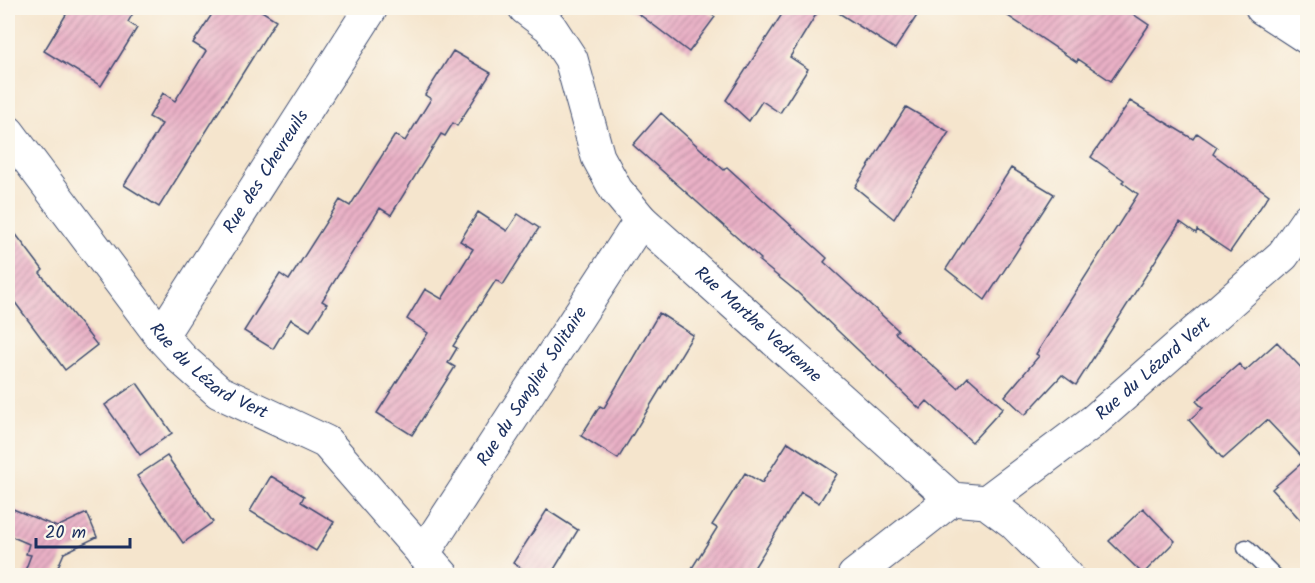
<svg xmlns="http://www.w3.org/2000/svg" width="1315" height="583" font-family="Kalam,sans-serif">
	<defs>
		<pattern id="building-hatch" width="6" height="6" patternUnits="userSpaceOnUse" patternTransform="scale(1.5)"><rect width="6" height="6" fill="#eab1c6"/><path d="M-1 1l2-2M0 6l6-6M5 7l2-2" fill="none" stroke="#bd90a4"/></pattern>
	</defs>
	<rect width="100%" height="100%" fill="#fbf7ec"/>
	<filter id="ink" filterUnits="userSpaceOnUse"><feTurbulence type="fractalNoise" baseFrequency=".0167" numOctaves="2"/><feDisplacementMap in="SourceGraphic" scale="12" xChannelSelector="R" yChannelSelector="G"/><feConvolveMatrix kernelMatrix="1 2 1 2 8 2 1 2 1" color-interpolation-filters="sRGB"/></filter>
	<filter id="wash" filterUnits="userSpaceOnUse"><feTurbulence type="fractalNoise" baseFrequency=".008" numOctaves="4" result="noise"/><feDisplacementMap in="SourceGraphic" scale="24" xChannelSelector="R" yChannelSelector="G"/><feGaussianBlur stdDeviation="1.35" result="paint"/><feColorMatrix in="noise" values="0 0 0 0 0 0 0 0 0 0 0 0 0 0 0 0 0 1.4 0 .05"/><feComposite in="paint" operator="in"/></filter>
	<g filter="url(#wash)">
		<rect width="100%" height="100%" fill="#f5e5cd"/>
		<g id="blocks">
			<!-- building -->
			<path fill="url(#building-hatch)" d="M 70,8 L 136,8 L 128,22 L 137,28 L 101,86 L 44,51 Z
				M 216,8 L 257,8 L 276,20 L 159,207 L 124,185 L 162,124 L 149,117 L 163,93 L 175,101 L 206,51 L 193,43 Z
				M 631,8 L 702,8 L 715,17 L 689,52 Z
				M 786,8 L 820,8 L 790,57 L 808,69 L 780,113 L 762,101 L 749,121 L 726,100 Z
				M 831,8 L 922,8 L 895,49 Z
				M 996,8 L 1124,8 L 1149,25 L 1111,81 L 1078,59 L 1077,62 Z
				M 453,51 L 491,73 L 457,126 L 453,123 L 445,136 L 441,134 L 391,215 L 380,208 L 322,301 L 327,304 L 310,331 L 291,319 L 273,349 L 244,331 L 280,274 L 289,280 L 340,200 L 350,206 L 395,135 L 405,141 L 431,99 L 425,95 Z
				M 1130,101 L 1193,139 L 1197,133 L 1217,147 L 1213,154 L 1269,195 L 1230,252 L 1197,230 L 1196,233 L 1180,222 L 1076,385 L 1062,375 L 1025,415 L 1005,396 L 1039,356 L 1036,354 L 1138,194 L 1122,182 L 1124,180 L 1091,157 Z
				M 906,107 L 949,132 L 894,219 L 855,187 Z
				M 661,113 L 724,170 L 727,167 L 827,258 L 824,262 L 898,330 L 895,333 L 958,388 L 968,377 L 1003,408 L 972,442 L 927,401 L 920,409 L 797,292 L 759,261 L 761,259 L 633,145 Z
				M 1011,168 L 1054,194 L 985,300 L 946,269 Z
				M 478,212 L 507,231 L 518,214 L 539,228 L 503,285 L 496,280 L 453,346 L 457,348 L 448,363 L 455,367 L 412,435 L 377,413 L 428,333 L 407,319 L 425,289 L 442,299 L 473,249 L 460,241 Z
				M 8,224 L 43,270 L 40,273 L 97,345 L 65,370 L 8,293 Z
				M 659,313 L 693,335 L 618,459 L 581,436 L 600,406 L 604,408 Z
				M 1277,342 L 1308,375 L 1308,528 L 1272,489 L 1305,460 L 1267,420 L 1223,459 L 1189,420 L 1203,408 L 1196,401 L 1239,364 L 1245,371 Z
				M 137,383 L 172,433 L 140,455 L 105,405 Z
				M 788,442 L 837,474 L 819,503 L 801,492 L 749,576 L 687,576 L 717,528 L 712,525 L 745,473 L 762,483 Z
				M 167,456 L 213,522 L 183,543 L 137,476 Z
				M 271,476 L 304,496 L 301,502 L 334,522 L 316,551 L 250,511 Z
				M 8,507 L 57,527 L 87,513 L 97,537 L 64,553 L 54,576 L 23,576 L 31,555 L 26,554 L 29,544 L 8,535 Z
				M 1143,508 L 1175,541 L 1143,574 L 1109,541 Z
				M 547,510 L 578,530 L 550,576 L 533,576 L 513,563 Z"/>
		</g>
	</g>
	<g filter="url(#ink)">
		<use href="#blocks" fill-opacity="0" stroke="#3c4a6f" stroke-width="1.5"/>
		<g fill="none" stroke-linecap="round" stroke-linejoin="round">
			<!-- lane casing -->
			<g stroke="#3c4a6f" stroke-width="19">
				<path id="lane" d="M 1246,548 L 1274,576"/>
			</g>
			<!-- street casing -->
			<g stroke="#3c4a6f" stroke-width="35">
				<g id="street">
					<path id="s1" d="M 525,8 L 550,27 L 571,59 L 598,157 L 616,190 L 641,220 L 952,499 L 986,502 L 1013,522 L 1067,576"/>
					<path d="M 1262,8 L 1308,38"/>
					<path id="s2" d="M 8,132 L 161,336 L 182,359 L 219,392 L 326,442 L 443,576"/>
					<path id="s3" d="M 161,336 L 371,8"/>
					<path id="s4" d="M 986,502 L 1095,420 L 1283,255 L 1308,219"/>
					<path id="s5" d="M 423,554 L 641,220"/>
					<path d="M 854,576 L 952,499"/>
				</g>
			</g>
			<!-- lane -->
			<use href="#lane" stroke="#fff" stroke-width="16"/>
			<!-- street -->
			<use href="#street" stroke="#fff" stroke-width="33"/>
		</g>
	</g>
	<g text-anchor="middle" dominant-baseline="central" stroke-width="4.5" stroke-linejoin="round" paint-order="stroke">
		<!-- street labels -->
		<g font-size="18" fill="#1b2f5e" stroke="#fbf7ec">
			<text stroke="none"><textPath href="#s3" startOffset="195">Rue des Chevreuils</textPath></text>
			<text stroke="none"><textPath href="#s1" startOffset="405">Rue Marthe Vedrenne</textPath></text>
			<text stroke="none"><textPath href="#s4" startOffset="214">Rue du Lézard Vert</textPath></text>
			<text stroke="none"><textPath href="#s2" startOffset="315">Rue du Lézard Vert</textPath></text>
			<text stroke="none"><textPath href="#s5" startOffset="200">Rue du Sanglier Solitaire</textPath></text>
		</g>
	</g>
	<!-- margin -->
	<rect width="1315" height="583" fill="none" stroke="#fbf7ec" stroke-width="30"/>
	<!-- scale -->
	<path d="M36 538v9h94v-9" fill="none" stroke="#1b2f5e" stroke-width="3"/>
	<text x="45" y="538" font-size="18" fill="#1b2f5e" stroke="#fbf7ec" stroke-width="4.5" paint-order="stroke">20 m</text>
</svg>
